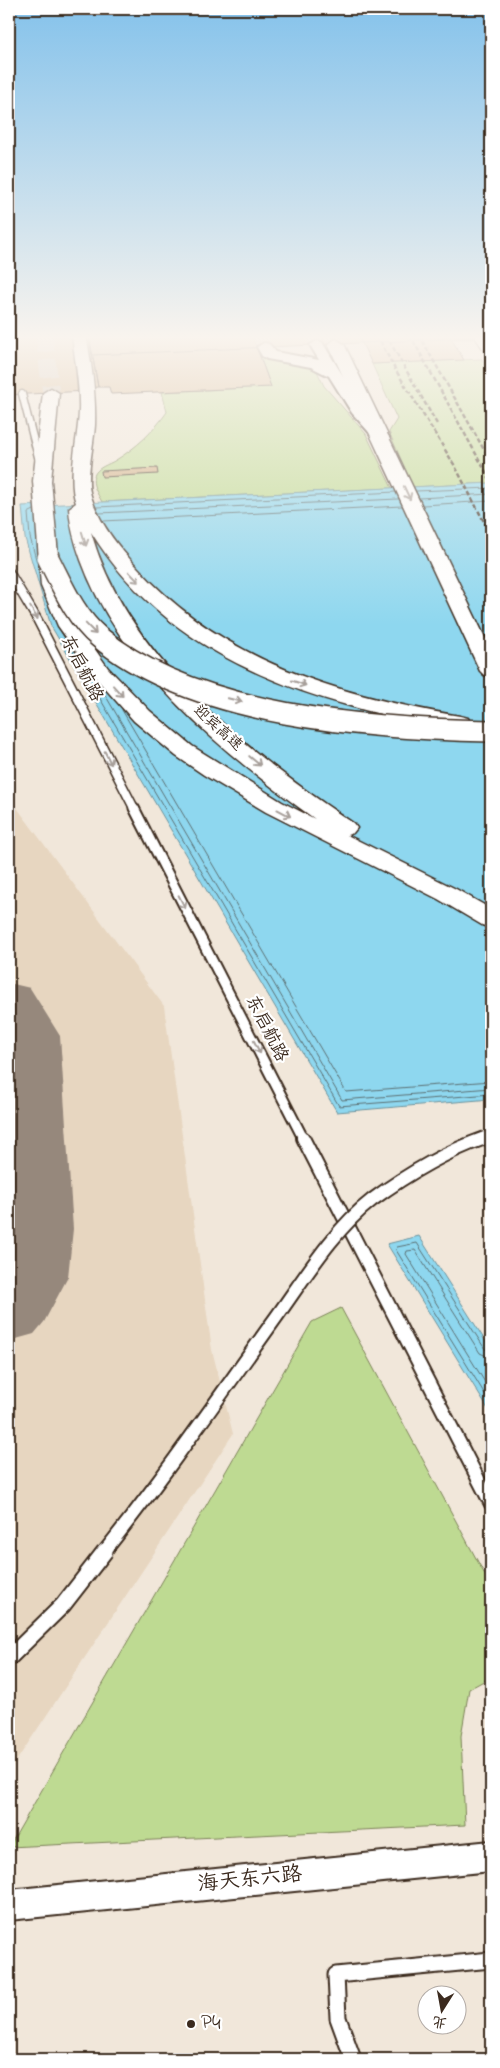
<svg xmlns="http://www.w3.org/2000/svg" width="500" height="2068" font-family="'Indie Flower','LXGW WenKai TC',sans-serif">
	<rect width="100%" height="100%" fill="#f1e7da"/>
	<filter id="ink" filterUnits="userSpaceOnUse"><feTurbulence type="fractalNoise" baseFrequency=".02" numOctaves="2"/><feDisplacementMap in="SourceGraphic" scale="10" xChannelSelector="R" yChannelSelector="G"/><feConvolveMatrix kernelMatrix="1 2 1 2 8 2 1 2 1" color-interpolation-filters="sRGB"/></filter>
	<g filter="url(#ink)">
		<!-- built -->
		<path fill="#e7d6c0" d="M 9,797 L 164,1006 L 212,1350 L 233,1434 L 9,1772 Z"/>
		<!-- green -->
		<path fill="#beda92" stroke="#7c8258" d="M 260,357 L 316,369 L 324,386 L 366,434 L 392,488 L 102,502 C 98,494 91,485 94,476 C 97,467 108,465 116,460 C 137,447 153,432 167,412 L 162,392 L 271,387 Z
			M 482,359 L 491,374 L 491,483 L 413,487 L 389,432 L 397,419 L 372,364 Z
			M 341,1308 L 491,1586 L 491,1677 L 469,1689 L 461,1736 L 465,1825 L 9,1847 L 312,1322 Z"/>
		<!-- water -->
		<path fill="#8ed7ef" stroke="#6d929b" d="M 491,483 L 491,1099 L 337,1112 L 51,626 L 25,538 L 22,506 Z
			M 419,1236 L 491,1350 L 491,1414 L 387,1244 Z"/>
		<g fill="none" stroke-linecap="round" stroke-linejoin="round">
			<!-- shore -->
			<path stroke="#5c6f72" stroke-width="1" d="M 416,491 L 491,488
				M 419,498 L 491,494
				M 423,505 L 491,501
				M 97,507 L 396,492
				M 34,510 L 28,513 L 30,537 L 37,563
				M 99,513 L 398,499
				M 103,521 L 402,506
				M 61,632 L 339,1106 L 491,1094
				M 97,681 L 342,1100 L 491,1088
				M 122,710 L 346,1092 L 491,1081
				M 491,1352 L 485,1349 L 417,1243 L 397,1247 L 396,1250 L 491,1404
				M 491,1358 L 480,1353 L 415,1250 L 407,1251 L 406,1254 L 491,1392"/>
			<!-- taxiway -->
			<path fill="#96887c" fill-rule="evenodd" d="M 9,983 L 30,988 L 60,1036 L 73,1229 L 68,1277 L 44,1322 L 34,1334 L 9,1341 Z"/>
		</g>
		<!-- building -->
		<path fill="#d1af84" stroke="#3b2a1e" d="M 9,335 L 89,335 L 98,387 L 86,388 L 87,391 L 9,395 Z
			M 89,335 L 252,335 L 271,387 L 111,394 L 109,387 L 98,387 Z
			M 151,335 L 491,335 L 491,337 L 92,355 L 89,337 Z
			M 358,335 L 449,335 L 464,360 L 372,364 Z
			M 461,335 L 491,335 L 491,358 L 479,338 L 463,339 Z
			M 157,468 L 158,474 L 102,477 L 101,471 Z"/>
		<g fill="none" stroke-linecap="round" stroke-linejoin="round">
			<!-- tertiary-tunnel -->
			<path stroke="#cdc1b4" stroke-width="15" stroke-dasharray="15 8" stroke-linecap="butt" d="M 260,335 L 264,347
				M 313,335 L 317,345"/>
			<!-- primary-tunnel -->
			<path stroke="#cdc1b4" stroke-width="17" stroke-dasharray="17 8" stroke-linecap="butt" d="M 44,335 L 51,393"/>
			<!-- trunk-tunnel -->
			<path stroke="#cdc1b4" stroke-width="17" stroke-dasharray="17 8" stroke-linecap="butt" d="M 332,335 L 336,344"/>
			<!-- service-far4 casing -->
			<g stroke="#3b2a1e" stroke-width="9">
				<path id="service-far4" d="M 22,394 L 39,461"/>
			</g>
			<!-- service-far3 casing -->
			<g stroke="#3b2a1e" stroke-width="11">
				<path id="service-far3" d="M 9,572 L 37,619 L 135,810"/>
			</g>
			<!-- service-far2 casing -->
			<g stroke="#3b2a1e" stroke-width="13">
				<path id="service-far2" d="M 134,808 L 304,1140"/>
			</g>
			<!-- service-far1 casing -->
			<g stroke="#3b2a1e" stroke-width="16">
				<path id="service-far1" d="M 303,1138 L 491,1504"/>
			</g>
			<!-- service casing -->
			<g stroke="#3b2a1e" stroke-width="19">
				<path id="service" d="M 353,2059 L 338,2018 L 336,1975 L 491,1960"/>
			</g>
			<!-- minor casing -->
			<g stroke="#3b2a1e" stroke-width="4">
				<path id="minor" d="M 491,1841 L 491,1871 L 9,1920 L 9,1890 Z"/>
			</g>
			<!-- tertiary casing -->
			<g stroke="#3b2a1e" stroke-width="4">
				<path id="tertiary" d="M 317,341 L 322,342 L 363,408 L 386,434 L 389,437 L 386,440 L 376,440 L 352,413 L 329,376 L 311,367 L 267,359 L 262,356 L 257,347 L 264,343 L 269,344 L 276,352 L 319,360 L 310,345 Z"/>
			</g>
			<!-- primary casing -->
			<g stroke="#3b2a1e" stroke-width="3">
				<path id="primary" d="M 72,335 L 86,335 C 92,366 96,394 95,425 C 94,443 86,477 90,492 C 97,521 118,547 138,568 C 222,661 340,696 460,716 L 468,718 L 471,723 L 468,728 L 460,730 C 317,705 172,663 91,532 C 126,657 249,754 353,823 L 357,828 L 353,833 L 347,835 L 456,889 L 491,909 L 491,928 L 482,925 L 438,899 L 266,812 L 204,775 L 176,756 L 134,721 L 94,676 L 58,626 L 41,586 L 33,481 L 43,393 L 51,388 L 59,393 L 51,481 L 61,586 L 78,625 L 108,668 L 150,711 L 192,746 L 282,802 L 315,819 C 224,754 120,668 81,560 C 75,543 70,526 69,508 L 76,503 C 67,479 78,439 79,412 C 80,385 75,361 72,335 Z"/>
			</g>
			<!-- trunk casing -->
			<g stroke="#3b2a1e" stroke-width="3">
				<path id="trunk" d="M 477,335 L 489,335 L 491,338 L 491,355 L 486,353 L 475,337 Z
					M 336,339 L 344,344 L 491,650 L 491,677 L 484,675 L 480,671 L 328,344 Z"/>
			</g>
			<!-- service-far4 -->
			<use href="#service-far4" stroke="#fff" stroke-width="6"/>
			<!-- service-far3 -->
			<use href="#service-far3" stroke="#fff" stroke-width="8"/>
			<!-- service-far2 -->
			<use href="#service-far2" stroke="#fff" stroke-width="9"/>
			<!-- service-far1 -->
			<use href="#service-far1" stroke="#fff" stroke-width="12"/>
			<!-- service -->
			<use href="#service" stroke="#fff" stroke-width="15"/>
			<!-- minor -->
			<use href="#minor" fill="#fff" fill-rule="evenodd"/>
			<!-- tertiary -->
			<use href="#tertiary" fill="#fff" fill-rule="evenodd"/>
			<!-- primary -->
			<use href="#primary" fill="#fff" fill-rule="evenodd"/>
			<!-- trunk -->
			<use href="#trunk" fill="#fff" fill-rule="evenodd"/>
			<!-- rail -->
			<path stroke="#3b2a1e" stroke-width="2.5" stroke-dasharray="4.5 2.5" stroke-linecap="butt" d="M 377,335 L 395,369 L 455,466 L 491,535
				M 386,335 L 437,424
				M 410,335 L 491,481
				M 419,335 L 491,462"/>
			<!-- service-bridge-far2 casing -->
			<g stroke="#3b2a1e" stroke-width="13" stroke-linecap="butt">
				<path id="service-bridge-far2" d="M 481,1140 L 491,1136"/>
			</g>
			<!-- service-bridge-far1 casing -->
			<g stroke="#3b2a1e" stroke-width="16" stroke-linecap="butt">
				<path id="service-bridge-far1" d="M 104,1552 C 163,1478 217,1400 272,1323 C 302,1282 332,1231 372,1200 C 406,1175 445,1152 485,1138"/>
			</g>
			<!-- service-bridge casing -->
			<g stroke="#3b2a1e" stroke-width="19" stroke-linecap="butt">
				<path id="service-bridge" d="M 9,1658 L 63,1605 L 105,1551"/>
			</g>
			<!-- primary-bridge casing -->
			<g stroke="#3b2a1e" stroke-width="24" stroke-linecap="butt">
				<path id="primary-bridge" d="M 48,558 C 62,585 75,617 99,637 C 194,717 372,729 491,731"/>
			</g>
			<!-- service-bridge-far2 -->
			<use href="#service-bridge-far2" stroke="#fff" stroke-width="9"/>
			<!-- service-bridge-far1 -->
			<use href="#service-bridge-far1" stroke="#fff" stroke-width="12"/>
			<!-- service-bridge -->
			<use href="#service-bridge" stroke="#fff" stroke-width="15"/>
			<!-- primary-bridge -->
			<use href="#primary-bridge" stroke="#fff" stroke-width="21"/>
		</g>
		<!-- one-way arrows -->
		<defs><path id="oneway-shaft" d="M-6 0H5M1.5-3L5.5 0L1.5 3" fill="none" stroke-width="1.6" stroke-linecap="round" stroke-linejoin="round" transform="scale(1.25)"/></defs>
		<g stroke="#a79f9a">
			<use href="#oneway-shaft" transform="translate(407 493) rotate(65)"/>
			<use href="#oneway-shaft" transform="translate(84 539) rotate(73)"/>
			<use href="#oneway-shaft" transform="translate(134 577) rotate(46)"/>
			<use href="#oneway-shaft" transform="translate(34 613) rotate(59)"/>
			<use href="#oneway-shaft" transform="translate(91 629) rotate(46)"/>
			<use href="#oneway-shaft" transform="translate(299 683) rotate(19)"/>
			<use href="#oneway-shaft" transform="translate(118 691) rotate(48)"/>
			<use href="#oneway-shaft" transform="translate(235 700) rotate(14)"/>
			<use href="#oneway-shaft" transform="translate(108 758) rotate(63)"/>
			<use href="#oneway-shaft" transform="translate(255 761) rotate(40)"/>
			<use href="#oneway-shaft" transform="translate(284 813) rotate(28)"/>
			<use href="#oneway-shaft" transform="translate(182 902) rotate(63)"/>
			<use href="#oneway-shaft" transform="translate(257 1047) rotate(63)"/>
		</g>
	</g>
	<!-- sky -->
	<linearGradient id="sky" x2="0" y2="1"><stop stop-color="#84c2eb"/><stop offset="0.54" stop-color="#f9f4ee"/><stop offset="1" stop-color="#f9f4ee" stop-opacity="0"/></linearGradient>
	<rect width="500" height="625" fill="url(#sky)"/>
	<!-- markers -->
	<circle fill="#3b2a1e" stroke="#fff" stroke-width="2" cx="191" cy="2024" r="5"/>
	<g text-anchor="middle" dominant-baseline="central" stroke-width="4.5" stroke-linejoin="round" paint-order="stroke">
		<!-- far-street labels -->
		<g font-size="15" fill="#3b2a1e" stroke="#fff">
			<text transform="translate(218 728) rotate(42)">迎宾高速</text>
		</g>
		<!-- street labels -->
		<g font-size="18" fill="#3b2a1e" stroke="#fff">
			<text transform="translate(81 669) rotate(63)">东启航路</text>
			<text transform="translate(266 1029) rotate(63)">东启航路</text>
		</g>
		<!-- near-street labels -->
		<g font-size="21" fill="#3b2a1e" stroke="#fff">
			<text transform="translate(250 1880) rotate(-6)">海天东六路</text>
		</g>
		<!-- near-poi labels -->
		<g font-size="21" fill="#3b2a1e" stroke="#fff" text-anchor="start">
			<text x="201" y="2024">P4</text>
		</g>
	</g>
	<!-- margin -->
	<rect width="500" height="2068" fill="none" stroke="#fff" stroke-width="30"/>
	<rect x="15" y="15" width="470" height="2038" fill="none" stroke="#3b2a1e" stroke-width="2" filter="url(#ink)"/>
	<!-- north arrow -->
	<g transform="translate(442 2010) rotate(191)"><circle r="24" fill="#ffffff" stroke="#b1aaa5"/>
	<path d="M0-4L9 19L0 12L-9 19Z" fill="#3b2a1e"/>
	<text y="-8" font-size="14" font-weight="bold" text-anchor="middle" fill="#3b2a1e">北</text>
	</g>
</svg>
